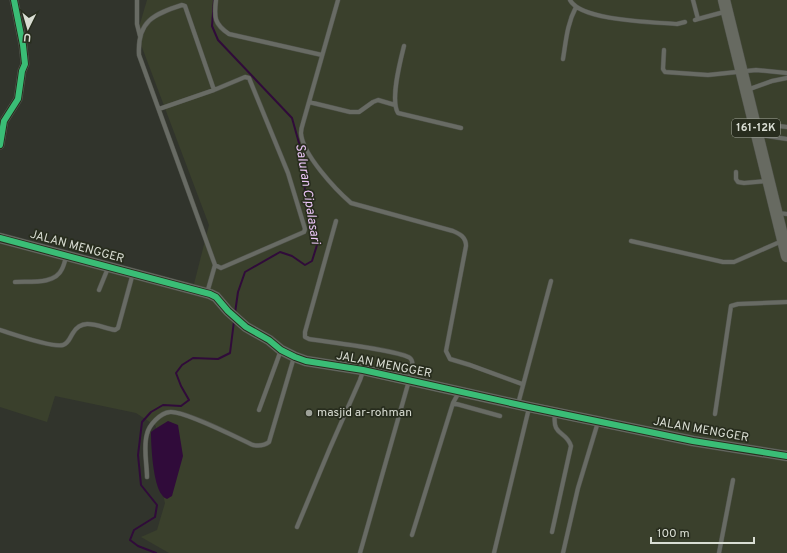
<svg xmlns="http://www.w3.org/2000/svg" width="787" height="553" font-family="Overpass,sans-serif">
	<rect width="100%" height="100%" fill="#31342c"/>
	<!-- built -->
	<path fill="#3a402c" d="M 147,0 L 787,0 L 787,553 L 169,553 L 141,537 L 157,530 L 165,503 L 156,466 L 156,426 L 136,413 L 55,396 L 47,422 L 0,407 L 0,236 L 194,284 L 209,225 L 137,34 Z"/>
	<!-- water -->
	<path fill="#300b3a" d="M 168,421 L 178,425 L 183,456 L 172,496 L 167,499 C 165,498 163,497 162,495 C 153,484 151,446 151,432 L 155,429 Z"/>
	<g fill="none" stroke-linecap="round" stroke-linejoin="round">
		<!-- stream -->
		<path stroke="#300b3a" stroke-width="2" d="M 214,0 L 212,26 L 218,40 L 292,118 L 304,161 L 305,196 L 310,229 L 317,245 L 312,261 L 305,265 L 292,256 L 280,252 L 245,272 L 238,292 L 235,313
			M 156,553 L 138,546 L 130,540 L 134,530 L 155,517 L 157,505 L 141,485 L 138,455 L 142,422 L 151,412 L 163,405 L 181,406 L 189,400 L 181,386 L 176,373 L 182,365 L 193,358 L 218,359 L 230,353 L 234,321"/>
		<!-- service casing -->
		<g stroke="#4f524a" stroke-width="5">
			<path id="service" d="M 137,0 L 137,24 L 140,36
				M 216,0 C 214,17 214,24 229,34 L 322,55
				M 338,0 L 303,123 C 302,126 301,130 301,133 C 302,154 336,190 351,203 L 453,231 C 460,234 466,237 466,246 L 446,351 L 450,359 L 470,365 L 522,384
				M 570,0 C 581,21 654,22 677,24 L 685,22
				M 693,0 L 698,19 L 695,20
				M 698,19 L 724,12
				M 404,46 C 400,62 390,100 398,113 L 461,128
				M 664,50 L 663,69 L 665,72 L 708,75 L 756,70 L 787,73
				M 563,59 C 566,41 567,24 576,7
				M 747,90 L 772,81 L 787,78
				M 309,102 L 350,112 L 359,112 L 373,102 L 378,100 L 395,105
				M 159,109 L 214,90 L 245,77 L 249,78 L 288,173 L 305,229 L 304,232 L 221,268 L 215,265
				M 756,123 L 787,127
				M 760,135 L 787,139
				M 736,172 L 736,179 L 738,182 L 744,183 L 766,181
				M 777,213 L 787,214
				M 336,221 L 305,332 L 305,337 L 309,339 C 327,342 399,350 410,358 C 414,361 412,366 412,370 L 360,553
				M 631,241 L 723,262 L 734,262 L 782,241
				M 15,282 C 29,281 55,285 62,269 C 64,265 65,261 66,257
				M 99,290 L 108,268
				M 207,293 L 215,265 L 139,55 C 137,21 154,14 182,5 L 185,6 L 214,90
				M 0,330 C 13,334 52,348 63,345 C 69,343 70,337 73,333 C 83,316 101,328 115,330 L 118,328 L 133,273
				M 453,403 L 500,416
				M 518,404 L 551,281
				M 259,410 L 281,350
				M 715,414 L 731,306 L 738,304 L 787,302
				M 147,477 C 147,464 143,447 147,434 C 149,425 160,413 170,412 C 183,410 238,438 253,445 C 259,446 264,446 269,442 L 294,357
				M 297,527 L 330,448 L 360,380 L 363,371
				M 552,532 L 571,446 C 566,430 552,437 555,414
				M 412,535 L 453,403 L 459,392
				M 494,553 L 529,408
				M 563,553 L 578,488 L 598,422
				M 719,553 L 733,480"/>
		</g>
		<!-- minor casing -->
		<g stroke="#4f524a" stroke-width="9">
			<path id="minor" d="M 0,145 L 4,121 L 18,99 L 22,71 L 25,64 L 23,45 L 14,0"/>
		</g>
		<!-- tertiary casing -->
		<g stroke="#4f524a" stroke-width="11">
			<path id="tertiary" d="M 0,238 L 210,294 L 216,297 L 228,311 L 246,327 L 269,340 L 281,350 L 295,357 L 306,361 L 363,370 L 529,407 L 693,441 L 787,456"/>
		</g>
		<!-- primary casing -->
		<g stroke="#4f524a" stroke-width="13">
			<path id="primary" d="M 724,0 L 787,256"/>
		</g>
		<!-- service -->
		<use href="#service" stroke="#686b64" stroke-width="4"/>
		<!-- minor -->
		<use href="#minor" stroke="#686b64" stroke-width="8"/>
		<!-- tertiary -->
		<use href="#tertiary" stroke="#686b64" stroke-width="10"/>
		<!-- primary -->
		<use href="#primary" stroke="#676a61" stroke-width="12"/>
		<!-- cycleway casing -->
		<g stroke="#282d1e" stroke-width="8">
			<path id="cycleway" d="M 0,145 L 4,121 L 18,99 L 22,71 L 25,64 L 23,45 L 14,0
				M 0,238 L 210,294 L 216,297 L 228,311 L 246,327 L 269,340 L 281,350 L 295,357 L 306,361 L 363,370 L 529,407 L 693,441 L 787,456"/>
		</g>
		<!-- cycleway -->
		<use href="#cycleway" stroke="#3abd76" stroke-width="6"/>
	</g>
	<!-- markers -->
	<circle fill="#9ea299" stroke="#282d1e" stroke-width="1.5" cx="309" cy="413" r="4"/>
	<g text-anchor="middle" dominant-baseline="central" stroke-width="3.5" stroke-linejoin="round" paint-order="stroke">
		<!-- shield labels -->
		<rect fill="#282d1e" stroke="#a4a89d" stroke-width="1" x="732" y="119" width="48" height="18" rx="3"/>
		<g font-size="11" font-weight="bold" fill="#d9ddd3">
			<text x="756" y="128">161-12K</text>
		</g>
		<!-- street labels -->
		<g font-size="12" fill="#d9ddd3" stroke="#282d1e">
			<text transform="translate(77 247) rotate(15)">JALAN MENGGER</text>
			<text transform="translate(384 365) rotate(11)">JALAN MENGGER</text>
			<text transform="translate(701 430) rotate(10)">JALAN MENGGER</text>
		</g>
		<!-- poi labels -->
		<g font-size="12" fill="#d9ddd3" stroke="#282d1e" text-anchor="start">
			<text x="317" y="413">masjid ar-rohman</text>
		</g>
		<!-- water labels -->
		<g font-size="13" font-style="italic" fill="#eac5f6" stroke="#282d1e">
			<text transform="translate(307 194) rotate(81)">Saluran Cipalasari</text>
		</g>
	</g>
	<!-- north arrow -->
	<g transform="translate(28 28) rotate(185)" stroke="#282d1e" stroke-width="3" paint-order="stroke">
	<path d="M0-3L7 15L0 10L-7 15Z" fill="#d9ddd3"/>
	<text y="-6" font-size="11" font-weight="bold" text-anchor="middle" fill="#d9ddd3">U</text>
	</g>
	<!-- scale -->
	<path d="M651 537v6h103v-6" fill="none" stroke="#d9ddd3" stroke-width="2"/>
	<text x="657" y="537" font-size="12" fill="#d9ddd3" stroke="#282d1e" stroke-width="3" paint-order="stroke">100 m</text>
</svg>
